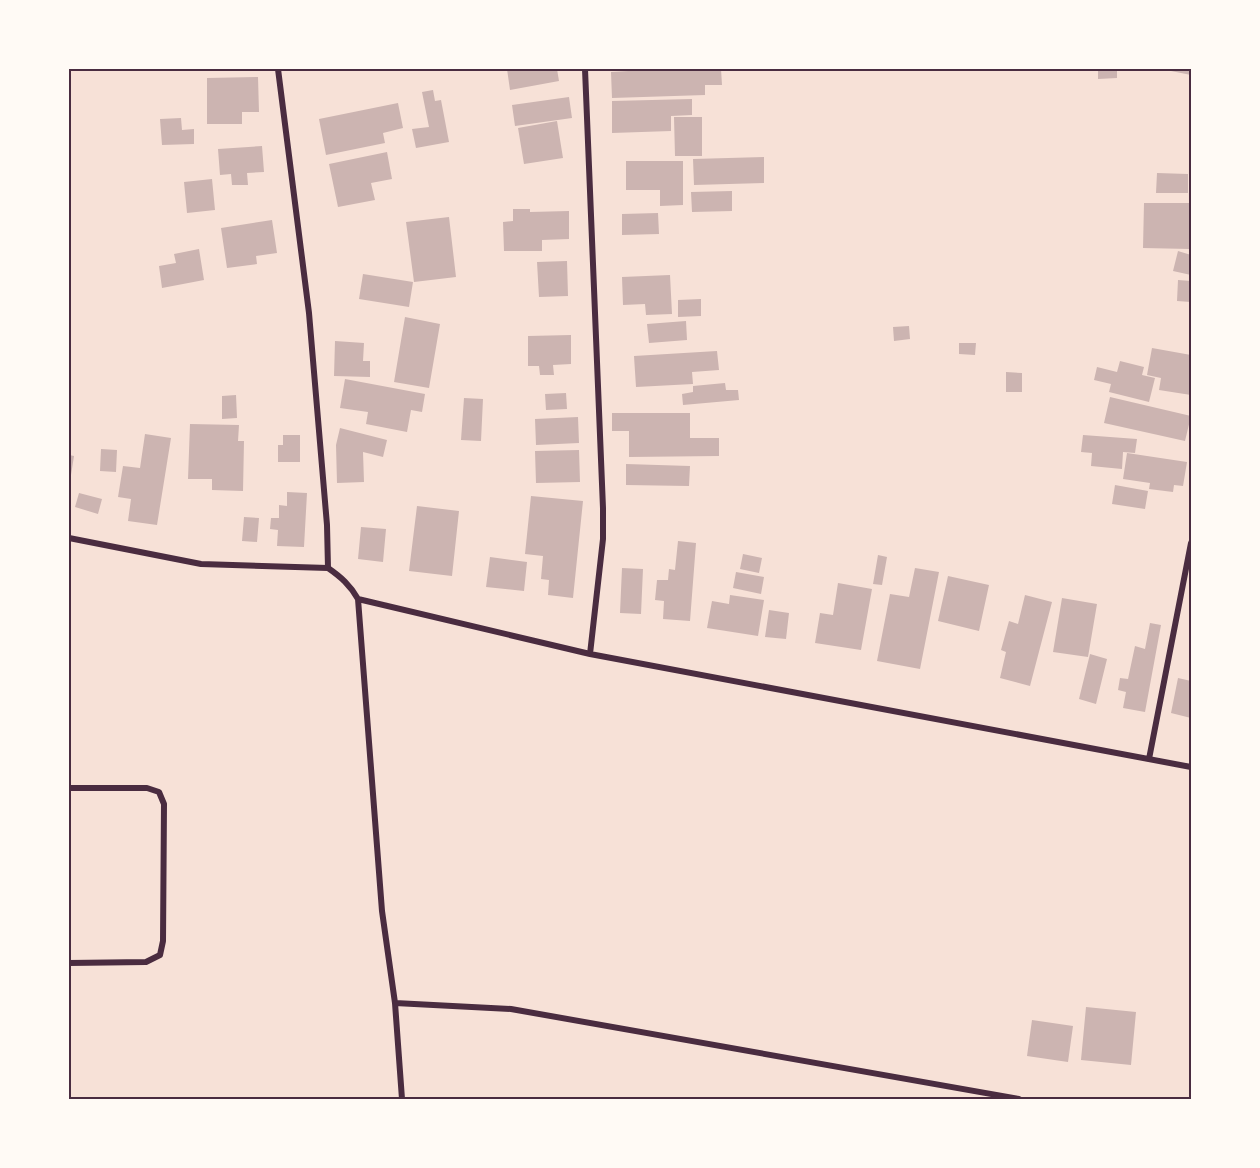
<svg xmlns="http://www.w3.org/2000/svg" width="1260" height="1168" font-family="Barlow,sans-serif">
	<rect width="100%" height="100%" fill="#f7e1d7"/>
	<!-- building -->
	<path fill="#ccb4b1" d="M 507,69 L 557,69 L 559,81 L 510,90 Z
		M 662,69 L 721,69 L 722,85 L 705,85 L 705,95 L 612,98 L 611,72 Z
		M 1098,69 L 1117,69 L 1117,78 L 1098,79 Z
		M 1166,69 L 1191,69 L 1191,75 L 1166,70 Z
		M 258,77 L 259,112 L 242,112 L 242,124 L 207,124 L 207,78 Z
		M 433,90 L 435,101 L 441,100 L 449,142 L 416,148 L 412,129 L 429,127 L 422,92 Z
		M 569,97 L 572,118 L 515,126 L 512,105 Z
		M 692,99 L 692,115 L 671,116 L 671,131 L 612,133 L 612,101 Z
		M 398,103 L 403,128 L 383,133 L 385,143 L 326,155 L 319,119 Z
		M 674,117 L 702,117 L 702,156 L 675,156 Z
		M 181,118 L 182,130 L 194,129 L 194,144 L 162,145 L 160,119 Z
		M 557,121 L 563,158 L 524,164 L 518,128 Z
		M 262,146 L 264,172 L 247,173 L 248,185 L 232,185 L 231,174 L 220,175 L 218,149 Z
		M 387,152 L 392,179 L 371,183 L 375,200 L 338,207 L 329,164 Z
		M 764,157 L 764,183 L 694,185 L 693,159 Z
		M 626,161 L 683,161 L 683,205 L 660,206 L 660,190 L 626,190 Z
		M 1157,173 L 1188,174 L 1188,193 L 1156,193 Z
		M 212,179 L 215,210 L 187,213 L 184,182 Z
		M 732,191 L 732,211 L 692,212 L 691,192 Z
		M 1144,203 L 1191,203 L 1190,249 L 1143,248 Z
		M 513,209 L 530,209 L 530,212 L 569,211 L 569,239 L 542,240 L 542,251 L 504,251 L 503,222 L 513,221 Z
		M 658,213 L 659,234 L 622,235 L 622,214 Z
		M 449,217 L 456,277 L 414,282 L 406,222 Z
		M 272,220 L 277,253 L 256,256 L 257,264 L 227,268 L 221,228 Z
		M 199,249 L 204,280 L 162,288 L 159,266 L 176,263 L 174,254 Z
		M 1178,251 L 1191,255 L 1191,275 L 1173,271 Z
		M 567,261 L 568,296 L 539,297 L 537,262 Z
		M 363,274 L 413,282 L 409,307 L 359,299 Z
		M 670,275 L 672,314 L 646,315 L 645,304 L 623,305 L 622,277 Z
		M 1178,280 L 1191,281 L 1191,302 L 1177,301 Z
		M 701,299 L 701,316 L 678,317 L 678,300 Z
		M 405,317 L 440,324 L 429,388 L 394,382 Z
		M 686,321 L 687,340 L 649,343 L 647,324 Z
		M 909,326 L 910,339 L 894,341 L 893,327 Z
		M 571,335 L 571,364 L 553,365 L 554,375 L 540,375 L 539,366 L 528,366 L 528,336 Z
		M 335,341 L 364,343 L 363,361 L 370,361 L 370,377 L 334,376 Z
		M 959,343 L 976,343 L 975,355 L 959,354 Z
		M 1152,348 L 1191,355 L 1191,395 L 1159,390 L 1161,378 L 1147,375 Z
		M 717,351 L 719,370 L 692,372 L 693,384 L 636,387 L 634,356 Z
		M 1120,361 L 1144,367 L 1142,375 L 1155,378 L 1149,402 L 1109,392 L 1111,384 L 1094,380 L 1097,367 L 1117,372 Z
		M 1006,372 L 1022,373 L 1022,392 L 1006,392 Z
		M 345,379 L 425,394 L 422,412 L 411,410 L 407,432 L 366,424 L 368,412 L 340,408 Z
		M 725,383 L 726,390 L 738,390 L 739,400 L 683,405 L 682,394 L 693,392 L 693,386 Z
		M 566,393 L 567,409 L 546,410 L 545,394 Z
		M 236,395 L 237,418 L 222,419 L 222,396 Z
		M 1110,397 L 1191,416 L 1185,441 L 1104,423 Z
		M 464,398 L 483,399 L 481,441 L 461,440 Z
		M 612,413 L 690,413 L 690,438 L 719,438 L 719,456 L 629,457 L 629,431 L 612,431 Z
		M 578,417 L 579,443 L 536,445 L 535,419 Z
		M 190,424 L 239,425 L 238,441 L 244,441 L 243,491 L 212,490 L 212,479 L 188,479 Z
		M 340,428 L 387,440 L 383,457 L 363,452 L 364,482 L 337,483 L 336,445 Z
		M 145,434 L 171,438 L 157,525 L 128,521 L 131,499 L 118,497 L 123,466 L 140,468 Z
		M 283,435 L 300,435 L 300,462 L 278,462 L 278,445 L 283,445 Z
		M 1083,435 L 1137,439 L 1135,453 L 1123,452 L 1122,469 L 1091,466 L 1092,453 L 1081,452 Z
		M 101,449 L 117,450 L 116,472 L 100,471 Z
		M 579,450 L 580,482 L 536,483 L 535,451 Z
		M 1127,453 L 1187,462 L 1183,486 L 1174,485 L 1173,492 L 1149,489 L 1150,483 L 1123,479 Z
		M 69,455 L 74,456 L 71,475 L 69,475 Z
		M 626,464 L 690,466 L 689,486 L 626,485 Z
		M 1115,485 L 1148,491 L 1145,509 L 1112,504 Z
		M 287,492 L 307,493 L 304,547 L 277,546 L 278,530 L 270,529 L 271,518 L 279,518 L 279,505 L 287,506 Z
		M 79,493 L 102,499 L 98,514 L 75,507 Z
		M 531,496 L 583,501 L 573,598 L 548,595 L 549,580 L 541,579 L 543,556 L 525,554 Z
		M 417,506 L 459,511 L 452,576 L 409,571 Z
		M 244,517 L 259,518 L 257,542 L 242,541 Z
		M 361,527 L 386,529 L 383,562 L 358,559 Z
		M 678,541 L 696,543 L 690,621 L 663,619 L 664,601 L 655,600 L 657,580 L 668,580 L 669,569 L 675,570 Z
		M 743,554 L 762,558 L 759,573 L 740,569 Z
		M 878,555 L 887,557 L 882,585 L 873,584 Z
		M 490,557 L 527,562 L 524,591 L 486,587 Z
		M 622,568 L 643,569 L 641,614 L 620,613 Z
		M 915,568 L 939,572 L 920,669 L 877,661 L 890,594 L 909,597 Z
		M 736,572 L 764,577 L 761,594 L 733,588 Z
		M 948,576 L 989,585 L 979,631 L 938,621 Z
		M 838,583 L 872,589 L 861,650 L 815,643 L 820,613 L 833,615 Z
		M 730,595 L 764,600 L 758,636 L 707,628 L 712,601 L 729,604 Z
		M 1025,595 L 1052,602 L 1030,686 L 1000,678 L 1006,652 L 1001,650 L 1009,621 L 1018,624 Z
		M 1062,598 L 1097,604 L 1088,657 L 1053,652 Z
		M 769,610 L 789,613 L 786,639 L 765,637 Z
		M 1150,623 L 1161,625 L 1145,712 L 1123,708 L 1126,692 L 1118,690 L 1120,678 L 1128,679 L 1135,646 L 1145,649 Z
		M 1090,654 L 1107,659 L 1096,704 L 1079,699 Z
		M 1178,678 L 1191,681 L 1191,718 L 1171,713 Z
		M 1086,1007 L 1136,1012 L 1131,1065 L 1081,1060 Z
		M 1032,1020 L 1073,1026 L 1068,1062 L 1027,1056 Z"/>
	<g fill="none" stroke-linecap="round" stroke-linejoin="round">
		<!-- minor -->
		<path stroke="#4a2c40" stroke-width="6" d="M 278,69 L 309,313 L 327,525 L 328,568 C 341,577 350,585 358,599 L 382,911 L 395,1003 L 402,1099
			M 585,69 L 603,508 L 603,539 L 590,654
			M 69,538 L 201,564 L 328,568
			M 358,599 L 590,654 L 1191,767
			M 1149,759 L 1191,543
			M 69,788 L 147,788 L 159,792 L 164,804 L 163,941 L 160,955 L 146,962 L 69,963
			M 395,1003 L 511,1009 L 1019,1099"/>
	</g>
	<!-- border -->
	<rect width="1260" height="1168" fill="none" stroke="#fffaf5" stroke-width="141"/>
	<rect x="70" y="70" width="1120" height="1028" fill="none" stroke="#4a2c40" stroke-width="2"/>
</svg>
